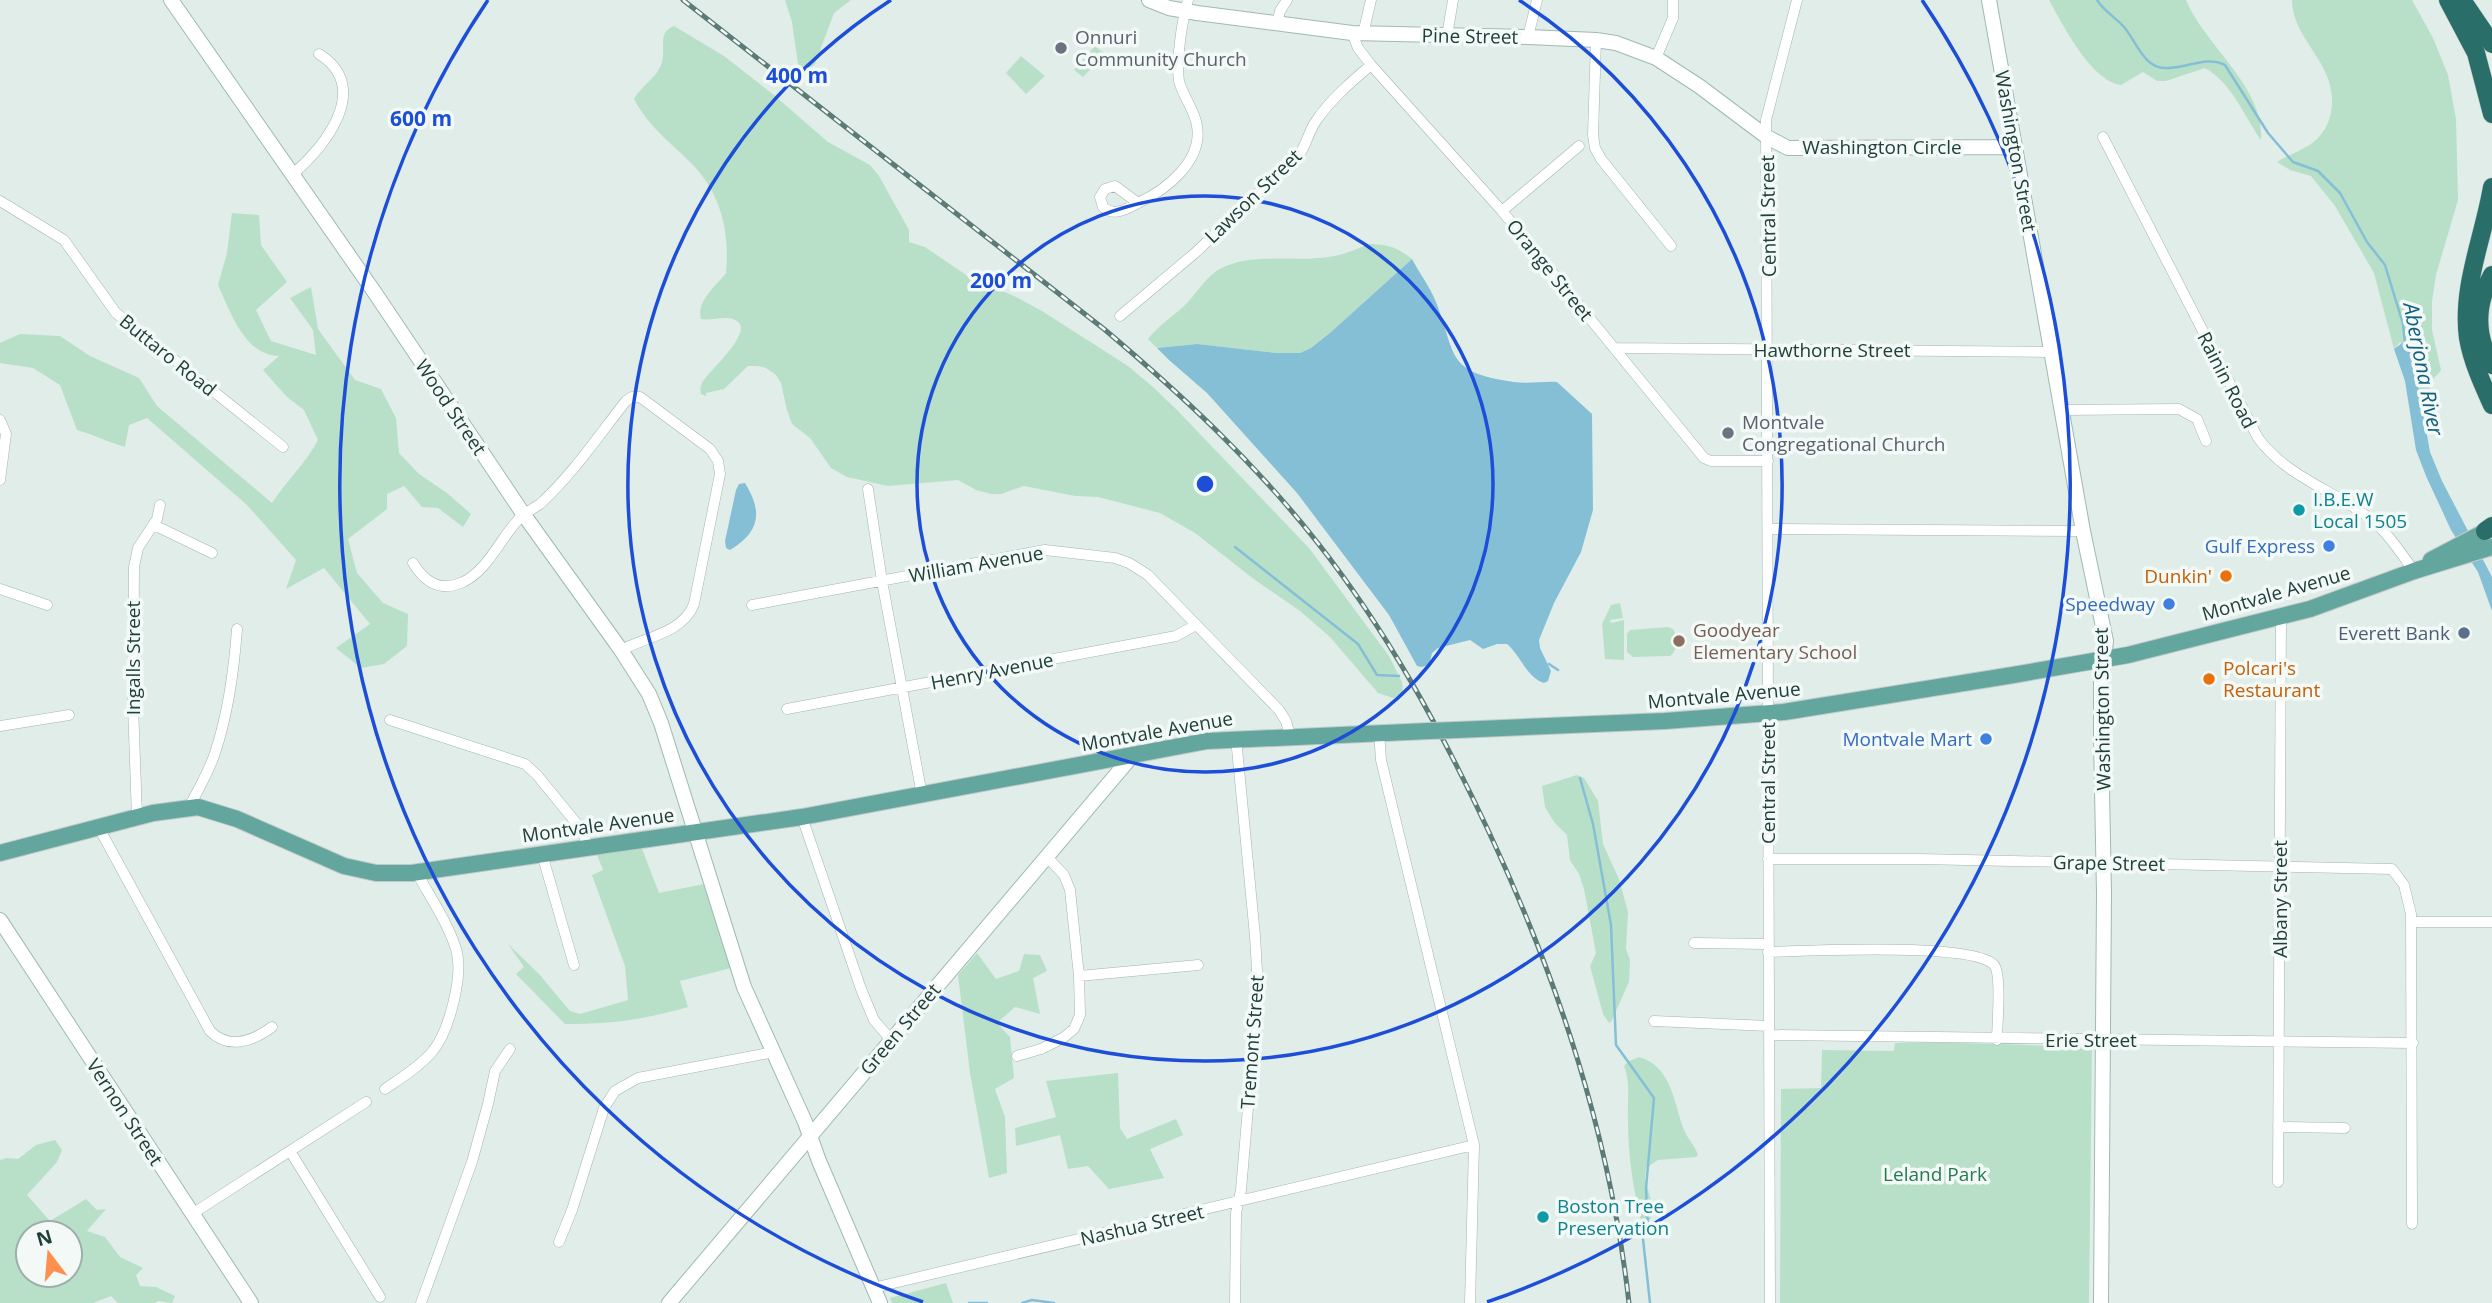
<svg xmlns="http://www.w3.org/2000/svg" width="2492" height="1303" font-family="'Open Sans',sans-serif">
	<rect width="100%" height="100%" fill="#e1ede9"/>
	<!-- green -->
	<path fill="#b8e0c8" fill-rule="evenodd" d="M 785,0 L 851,0 L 834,13 L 815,64 L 806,71 L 798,64 L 792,22 Z
		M 2049,0 L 2186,0 C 2205,46 2265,87 2261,140 C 2244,116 2232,83 2205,68 L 2166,81 L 2157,81 L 2143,72 L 2121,85 C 2091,81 2063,25 2049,0 Z
		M 2292,0 L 2412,0 L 2433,38 L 2448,75 L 2456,119 L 2458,200 L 2436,275 L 2432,301 L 2432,330 L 2441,370 C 2439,374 2435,376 2433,379 C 2425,391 2437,396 2421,407 L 2414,362 L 2400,342 L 2394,349 L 2374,273 L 2335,206 L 2311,176 L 2290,170 L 2277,162 C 2290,154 2304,150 2316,140 C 2324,132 2329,123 2331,112 C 2340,65 2292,41 2292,0 Z
		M 674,26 L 724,56 L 775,96 L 828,142 L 870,165 L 879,176 L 909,230 L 909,242 L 925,247 L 969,277 L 1014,296 L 1042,311 L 1128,366 L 1153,387 L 1177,410 L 1309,548 L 1389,656 L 1402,682 L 1403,694 L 1400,697 L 1393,698 L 1378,693 L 1330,637 L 1300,611 L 1255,580 L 1195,533 L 1160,513 L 1098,497 L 1075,496 L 1024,486 L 1001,494 L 991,494 L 976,490 L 958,480 L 888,486 L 847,477 L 831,468 L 810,438 L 792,424 L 787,410 L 781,383 L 776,375 L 766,368 L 758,366 L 748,366 L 724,389 L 706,393 L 706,396 L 701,394 C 700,390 700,388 702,383 C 706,373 758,330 735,320 C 725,315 712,321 701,319 C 696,301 716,286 726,273 C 730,232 721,193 691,163 C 669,141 649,127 634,99 C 642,85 658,77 662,62 C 666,48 657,32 674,26 Z
		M 1095,46 L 1105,54 L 1083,77 L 1074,70 Z
		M 1021,56 L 1045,76 L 1026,94 L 1006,73 Z
		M 232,213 L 259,215 L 261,245 L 287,282 L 256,310 L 271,341 L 316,355 L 313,330 L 290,298 L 311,287 L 318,329 L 355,380 L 381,389 L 396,418 L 399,453 L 419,474 L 447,493 L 471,514 L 463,527 L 438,508 L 422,507 L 404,486 L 387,494 L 387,509 L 348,539 L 357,573 L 383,603 L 408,614 L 407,646 L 384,664 L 361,668 L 336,648 L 370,624 L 324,568 L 286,589 L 296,560 L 247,505 L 147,418 L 129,425 L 125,447 C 108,442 94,435 77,430 L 60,385 L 33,368 L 0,363 L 0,343 L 20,334 L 60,336 L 90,356 L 139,378 L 157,406 L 272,503 C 286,481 307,462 318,440 L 304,410 L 287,397 L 263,370 L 279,356 C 245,356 230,311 218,285 L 227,253 Z
		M 1370,244 C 1388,244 1398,248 1412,259 L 1331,332 L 1311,348 L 1300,353 L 1276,353 L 1197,344 L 1157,348 L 1148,339 C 1158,326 1172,317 1184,306 C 1198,293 1207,273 1226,266 C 1259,253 1295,262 1329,257 C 1344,255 1356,249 1370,244 Z
		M 1620,603 L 1623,618 L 1610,620 L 1611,623 L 1624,620 L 1624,660 L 1605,659 L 1602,624 L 1611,605 Z
		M 1668,627 L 1673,629 C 1678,637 1678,650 1670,656 L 1633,657 L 1627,652 L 1627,634 L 1630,630 Z
		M 1577,775 L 1584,778 L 1598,801 L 1603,844 L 1619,879 L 1628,912 L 1626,949 L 1630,960 L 1629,982 L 1611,1022 L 1609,1023 L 1603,1014 L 1590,966 L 1596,953 L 1584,889 L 1579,874 L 1570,860 L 1567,835 L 1554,822 L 1545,807 L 1542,786 Z
		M 641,846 L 659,893 L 704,884 L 731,968 L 680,981 L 688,1007 C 642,1020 613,1024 565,1024 L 516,974 L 524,967 L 508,944 L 539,974 L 570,1011 L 580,1014 L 628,1000 L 625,966 L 592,875 L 603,870 L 597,855 Z
		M 977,953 L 996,979 L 1019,971 L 1024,954 L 1040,955 L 1047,971 L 1033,978 L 1040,1014 L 1015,1007 L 997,1023 L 1010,1037 L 1014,1078 L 995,1089 L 1005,1117 L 1007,1173 L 989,1178 L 970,1073 L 958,975 Z
		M 1895,1043 C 1961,1041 2027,1046 2092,1047 L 2089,1303 L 1780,1303 L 1781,1089 L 1821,1088 L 1822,1050 L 1894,1051 Z
		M 1639,1057 C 1672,1066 1674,1104 1684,1130 C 1688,1139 1695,1146 1698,1155 L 1696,1157 L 1658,1160 L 1646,1168 L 1645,1179 L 1654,1211 L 1649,1221 L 1642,1223 C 1633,1191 1628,1154 1628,1120 C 1627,1102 1631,1083 1624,1066 L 1629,1061 Z
		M 1118,1073 L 1120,1128 L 1127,1139 L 1176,1119 L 1183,1135 L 1150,1149 L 1164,1178 L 1109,1189 L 1088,1166 L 1068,1169 L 1060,1135 L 1016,1146 L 1015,1128 L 1056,1117 L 1046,1081 Z
		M 55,1140 L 62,1150 L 57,1162 L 27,1195 L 50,1221 L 86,1199 L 97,1210 L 106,1209 L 87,1231 L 105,1237 L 120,1257 L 143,1268 L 136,1275 L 140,1286 L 156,1287 L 175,1296 L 172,1303 L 158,1301 L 155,1303 L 118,1303 L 111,1296 L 93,1303 L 0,1303 L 0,1160 L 7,1158 L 18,1159 L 36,1145 ZM 70,1233 L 70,1275 L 28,1275 L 28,1233 Z
		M 946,1283 L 953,1303 L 892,1303 L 890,1298 Z"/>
	<!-- water -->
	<path fill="#85bfd6" d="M 1412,259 C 1420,274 1430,287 1436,302 C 1457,356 1445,372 1514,382 C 1529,384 1543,381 1557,382 L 1592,414 L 1593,510 L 1581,552 L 1554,603 L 1539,640 L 1540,648 L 1551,671 L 1548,681 L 1544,683 C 1527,678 1521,656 1507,644 L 1497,644 L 1483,649 L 1470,640 L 1438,648 L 1432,653 L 1429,665 L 1421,667 L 1417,666 L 1389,615 L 1297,493 L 1207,393 L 1169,360 L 1157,348 L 1197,344 L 1276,353 L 1300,353 L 1311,348 L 1331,332 Z
		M 2405,341 L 2412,350 L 2430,452 L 2442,481 L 2492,577 L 2492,611 L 2478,572 L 2451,530 L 2426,476 L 2416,450 L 2405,381 L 2394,349 Z
		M 745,483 C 763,512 760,532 730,550 L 726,548 L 725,541 L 736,490 L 739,484 Z"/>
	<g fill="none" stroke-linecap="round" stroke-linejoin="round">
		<!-- stream -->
		<path stroke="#85bfd6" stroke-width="2.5" d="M 2097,0 C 2105,12 2115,17 2124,27 C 2136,41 2144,68 2165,68 C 2185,69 2207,55 2225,65 L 2268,133 L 2293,162 L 2318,171 L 2340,193 L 2367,242 L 2385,265 L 2403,324 L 2405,344
			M 1235,547 L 1358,644 L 1377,675 L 1399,676
			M 1549,664 L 1558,670
			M 1580,778 L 1593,824 L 1611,925 L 1616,1045 L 1654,1098 L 1646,1188 L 1648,1228 L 1643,1239 L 1650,1303
			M 969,1303 L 987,1303
			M 1022,1303 L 1032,1300 L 1054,1303"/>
		<!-- street casing -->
		<g stroke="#a3b5b1" stroke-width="11">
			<path id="street" d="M 1277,24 L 1280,11 L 1287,0
				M 1352,33 L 1358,48 L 1371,65 L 1502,211 L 1704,458 L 1711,461 L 1768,461
				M 1363,34 L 1371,0
				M 1447,36 L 1453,0
				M 1528,37 L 1537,0
				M 1596,40 L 1593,135 L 1595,148 L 1601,159 L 1671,246
				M 1656,58 L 1673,18 L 1673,0
				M 2103,137 L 2258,438 C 2287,477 2331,489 2368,517 C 2387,531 2400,552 2414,571
				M 293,174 C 326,146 372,87 319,54
				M 0,201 L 64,240 L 116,313 L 283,447
				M 1138,203 C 1127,209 1114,217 1103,207 L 1100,197 L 1105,189 L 1115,186 L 1138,203 C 1166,190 1203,161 1197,126 C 1195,110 1183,97 1179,81 C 1176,61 1182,20 1188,0
				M 1502,211 L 1579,146
				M 1120,316 L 1195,253 L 1301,152 C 1307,142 1309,131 1316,121 C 1331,99 1351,82 1371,65
				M 1614,348 L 2051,352
				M 2061,410 L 2179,409 L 2197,419 L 2206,441
				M 0,420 L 6,434 L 0,480
				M 868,489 L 882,581 L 922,795
				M 154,525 L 212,553
				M 1769,529 L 2083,531
				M 413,563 C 424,581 439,592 461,583 C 487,572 500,539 518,520 C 524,513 533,509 540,504 C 573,474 599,435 626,401 L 632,397 L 640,397 L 710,449 L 718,461 L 720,474 L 694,604 C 683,633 646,637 621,650
				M 0,589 L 47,605
				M 752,605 L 1045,550 L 1115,558 L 1129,563 L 1148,575 L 1279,710 L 1286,721 L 1290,736
				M 787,709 L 1176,636 L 1196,625
				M 390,720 L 525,764 L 537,775 L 582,830 L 588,847
				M 0,726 L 69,715
				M 189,807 C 199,789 209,771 215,753 C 228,714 234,670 237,629
				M 137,817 L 133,705 L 134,567 L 138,548 L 157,519 L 160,505
				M 802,817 L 861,989 L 874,1020 L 891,1040
				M 99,828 L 210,1031 C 229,1050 253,1041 272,1027
				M 542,854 L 574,965
				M 1768,859 L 1920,859 L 2392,869 L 2404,885 L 2411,914 L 2412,1224
				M 2411,922 L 2492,922
				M 1694,943 L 1768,944
				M 1768,952 C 1804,951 1973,942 1994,965 C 2002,974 1997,1026 1997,1040
				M 1079,976 L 1198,965
				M 1654,1021 L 1769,1026
				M 1769,1035 L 2413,1043
				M 1017,1056 L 1041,1049 L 1063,1038 L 1074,1029 L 1080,1015 L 1079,976 L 1070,890 L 1064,875 L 1047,857
				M 385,1089 C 401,1078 419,1067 432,1052 C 449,1032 464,975 456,949 C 448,923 430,897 417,873
				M 2278,1127 L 2345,1128
				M 290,1151 L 380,1297
				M 2278,1182 L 2281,616
				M 192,1214 L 366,1102
				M 559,1242 L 572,1210 L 604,1108 L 615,1091 L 638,1078 L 774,1052
				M 873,1288 L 1474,1145 L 1381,760 L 1379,732
				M 421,1303 L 472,1162 L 488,1104 L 495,1071 L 510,1049
				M 1235,1303 L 1236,1213 L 1241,1190 L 1248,1108 L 1256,1042 L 1258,988 L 1255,936 L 1236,738
				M 1470,1303 L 1474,1145
				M 1770,1303 L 1766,120 L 1797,0"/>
		</g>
		<!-- secondary casing -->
		<g stroke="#9ebab3" stroke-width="16">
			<path id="secondary" d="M 171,0 L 375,293 L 524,515 L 621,650 L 649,694 L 661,723 L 744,987 L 805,1122 L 819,1161 L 880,1303
				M 1149,0 L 1169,8 L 1197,13 L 1352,33 L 1528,37 L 1596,40 L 1616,43 L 1656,58 L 1699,86 L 1767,137 L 1788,148 L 2016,147
				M 1989,0 L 2083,531 L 2106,641 L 2101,682 L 2101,737 L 2104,893 L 2101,1303
				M 0,920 L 251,1303
				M 669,1303 L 1132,756"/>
		</g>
		<!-- primary casing -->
		<g stroke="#c1c9c8" stroke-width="18">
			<path id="primary" d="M 2431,560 L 2492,528
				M 1456,730 L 1665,721 L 1784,712 L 2013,675 L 2128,655 L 2310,609 L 2414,571 L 2492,547
				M 0,853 L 153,813 L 198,807 L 237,819 L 344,866 L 376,873 L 412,873 L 802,817 L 1207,741 L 1429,731"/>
		</g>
		<!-- highway casing -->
		<g stroke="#c1c9c8" stroke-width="19">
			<path id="highway" d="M 2448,0 L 2476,53 L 2492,114
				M 2462,0 L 2492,44
				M 2492,187 C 2484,236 2461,287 2468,338 C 2472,361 2482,383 2492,405
				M 2492,275 C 2475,304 2475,336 2492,365
				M 2485,531 L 2492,526"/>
		</g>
		<!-- street -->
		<use href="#street" stroke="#fff" stroke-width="10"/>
		<!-- secondary -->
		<use href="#secondary" stroke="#fff" stroke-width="14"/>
		<!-- primary -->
		<use href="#primary" stroke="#62a69d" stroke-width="16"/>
		<!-- highway -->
		<use href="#highway" stroke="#296e69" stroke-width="18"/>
		<!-- rail casing -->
		<g stroke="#5a7b76" stroke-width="5">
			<path id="rail" d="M 683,0 L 1104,329 C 1181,394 1254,462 1317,542 C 1387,631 1440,728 1488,830 C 1559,982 1610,1136 1629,1303"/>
		</g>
		<!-- rail -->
		<use href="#rail" stroke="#f2f9f6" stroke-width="2.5" stroke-dasharray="8" stroke-linecap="butt"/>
		<!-- primary-bridge casing -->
		<g stroke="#c1c9c8" stroke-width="18" stroke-linecap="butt">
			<path id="primary-bridge" d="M 1429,731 L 1456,730"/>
		</g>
		<!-- primary-bridge -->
		<use href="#primary-bridge" stroke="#62a69d" stroke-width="16"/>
	</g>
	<!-- distance rings -->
	<g fill="none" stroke="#1d4ed8" stroke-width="3.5">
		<circle cx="1205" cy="484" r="288"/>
		<path d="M1519 0A577 577 0 1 1 891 0"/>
		<path d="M923 1302A865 865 0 0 1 488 0M1922 0A865 865 0 0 1 1487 1302"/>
	</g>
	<!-- markers -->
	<g fill="#6b7280" stroke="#f2f9f6" stroke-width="2.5">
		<circle cx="1061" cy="48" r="7"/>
		<circle cx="1728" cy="433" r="7"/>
	</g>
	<g fill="#0f9aa8" stroke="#f2f9f6" stroke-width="2.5">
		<circle cx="2299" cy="510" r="7"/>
		<circle cx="1543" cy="1217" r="7"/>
	</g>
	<g fill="#3f7fe0" stroke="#f2f9f6" stroke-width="2.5">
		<circle cx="2329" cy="546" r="7"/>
		<circle cx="2169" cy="604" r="7"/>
		<circle cx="1986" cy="739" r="7"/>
	</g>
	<g fill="#e8710a" stroke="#f2f9f6" stroke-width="2.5">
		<circle cx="2226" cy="576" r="7"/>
		<circle cx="2209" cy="679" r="7"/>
	</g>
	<circle fill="#5c6f8a" stroke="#f2f9f6" stroke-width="2.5" cx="2464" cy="633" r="7"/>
	<circle fill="#8d6e63" stroke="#f2f9f6" stroke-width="2.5" cx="1679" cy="641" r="7"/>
	<g text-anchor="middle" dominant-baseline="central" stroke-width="7" stroke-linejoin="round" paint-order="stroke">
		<!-- street labels -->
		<g font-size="19" fill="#203f3b" stroke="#f2f9f6">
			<text transform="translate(1470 36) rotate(1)">Pine Street</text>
			<text x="1882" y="147">Washington Circle</text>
			<text transform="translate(2016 151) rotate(80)">Washington Street</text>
			<text transform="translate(1253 196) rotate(-44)">Lawson Street</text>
			<text transform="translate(1768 216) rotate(-91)">Central Street</text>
			<text transform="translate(1550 270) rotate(51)">Orange Street</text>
			<text x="1832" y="350">Hawthorne Street</text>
			<text transform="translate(168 355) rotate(39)">Buttaro Road</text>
			<text transform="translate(2227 380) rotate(63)">Rainin Road</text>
			<text transform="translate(451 407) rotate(56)">Wood Street</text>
			<text transform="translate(976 564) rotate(-10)">William Avenue</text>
			<text transform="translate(2276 593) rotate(-16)">Montvale Avenue</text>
			<text transform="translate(133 658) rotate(-90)">Ingalls Street</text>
			<text transform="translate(992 671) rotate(-11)">Henry Avenue</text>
			<text transform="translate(1724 695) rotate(-5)">Montvale Avenue</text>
			<text transform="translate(2102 709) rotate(-91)">Washington Street</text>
			<text transform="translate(1157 731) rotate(-10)">Montvale Avenue</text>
			<text transform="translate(1768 783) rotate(-90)">Central Street</text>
			<text transform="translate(598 825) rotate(-8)">Montvale Avenue</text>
			<text transform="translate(2109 863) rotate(1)">Grape Street</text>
			<text transform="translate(2280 899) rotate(-90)">Albany Street</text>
			<text transform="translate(900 1029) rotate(-50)">Green Street</text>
			<text x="2091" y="1040">Erie Street</text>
			<text transform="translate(1252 1042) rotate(-86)">Tremont Street</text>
			<text transform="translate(125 1112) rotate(57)">Vernon Street</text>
			<text transform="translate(1142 1225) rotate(-13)">Nashua Street</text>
		</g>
		<!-- worship labels -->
		<g font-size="19" fill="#5b616d" stroke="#f2f9f6" text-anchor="start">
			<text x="1075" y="37">Onnuri<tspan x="1075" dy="22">Community Church</tspan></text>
			<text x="1742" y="422">Montvale<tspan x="1742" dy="22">Congregational Church</tspan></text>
		</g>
		<!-- culture labels -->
		<g font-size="19" fill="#0d838f" stroke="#f2f9f6" text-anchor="start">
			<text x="2313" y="499">I.B.E.W<tspan x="2313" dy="22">Local 1505</tspan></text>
			<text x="1557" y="1206">Boston Tree<tspan x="1557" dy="22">Preservation</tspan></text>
		</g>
		<!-- shop labels -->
		<g font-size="19" fill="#366cbe" stroke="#f2f9f6" text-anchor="end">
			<text x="2315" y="546">Gulf Express</text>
			<text x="2155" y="604">Speedway</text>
			<text x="1972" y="739">Montvale Mart</text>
		</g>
		<!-- food labels -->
		<g font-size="19" fill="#c56008" stroke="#f2f9f6" text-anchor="end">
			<text x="2212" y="576">Dunkin'</text>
			<text x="2223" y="668" text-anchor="start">Polcari's<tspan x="2223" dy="22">Restaurant</tspan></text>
		</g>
		<!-- education labels -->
		<g font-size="19" fill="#785e54" stroke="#f2f9f6" text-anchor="start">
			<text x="1693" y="630">Goodyear<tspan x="1693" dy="22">Elementary School</tspan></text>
		</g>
		<!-- service labels -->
		<g font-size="19" fill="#4e5e75" stroke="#f2f9f6" text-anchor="end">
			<text x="2450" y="633">Everett Bank</text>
		</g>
		<!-- park labels -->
		<g font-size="19" fill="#277951" stroke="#f2f9f6">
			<text x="1935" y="1174">Leland Park</text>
		</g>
		<!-- water labels -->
		<g font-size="21" font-style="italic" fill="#156080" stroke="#f2f9f6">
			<text transform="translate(2424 369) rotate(79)">Aberjona River</text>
		</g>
	</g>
	<circle cx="1205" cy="484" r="10" fill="#1d4ed8" stroke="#f2f9f6" stroke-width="3.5"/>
	<g font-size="21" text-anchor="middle" font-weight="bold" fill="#1d4ed8" stroke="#f2f9f6" stroke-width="7" stroke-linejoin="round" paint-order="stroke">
		<text x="797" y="83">400 m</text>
		<text x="421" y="126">600 m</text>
		<text x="1001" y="288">200 m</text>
	</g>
	<!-- north arrow -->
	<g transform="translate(49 1254) rotate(344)"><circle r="33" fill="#f2f9f6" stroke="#9eafab" stroke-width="2"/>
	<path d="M0-5L12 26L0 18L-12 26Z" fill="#fd904f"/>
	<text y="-10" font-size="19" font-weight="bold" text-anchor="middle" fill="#203f3b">N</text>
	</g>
</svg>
